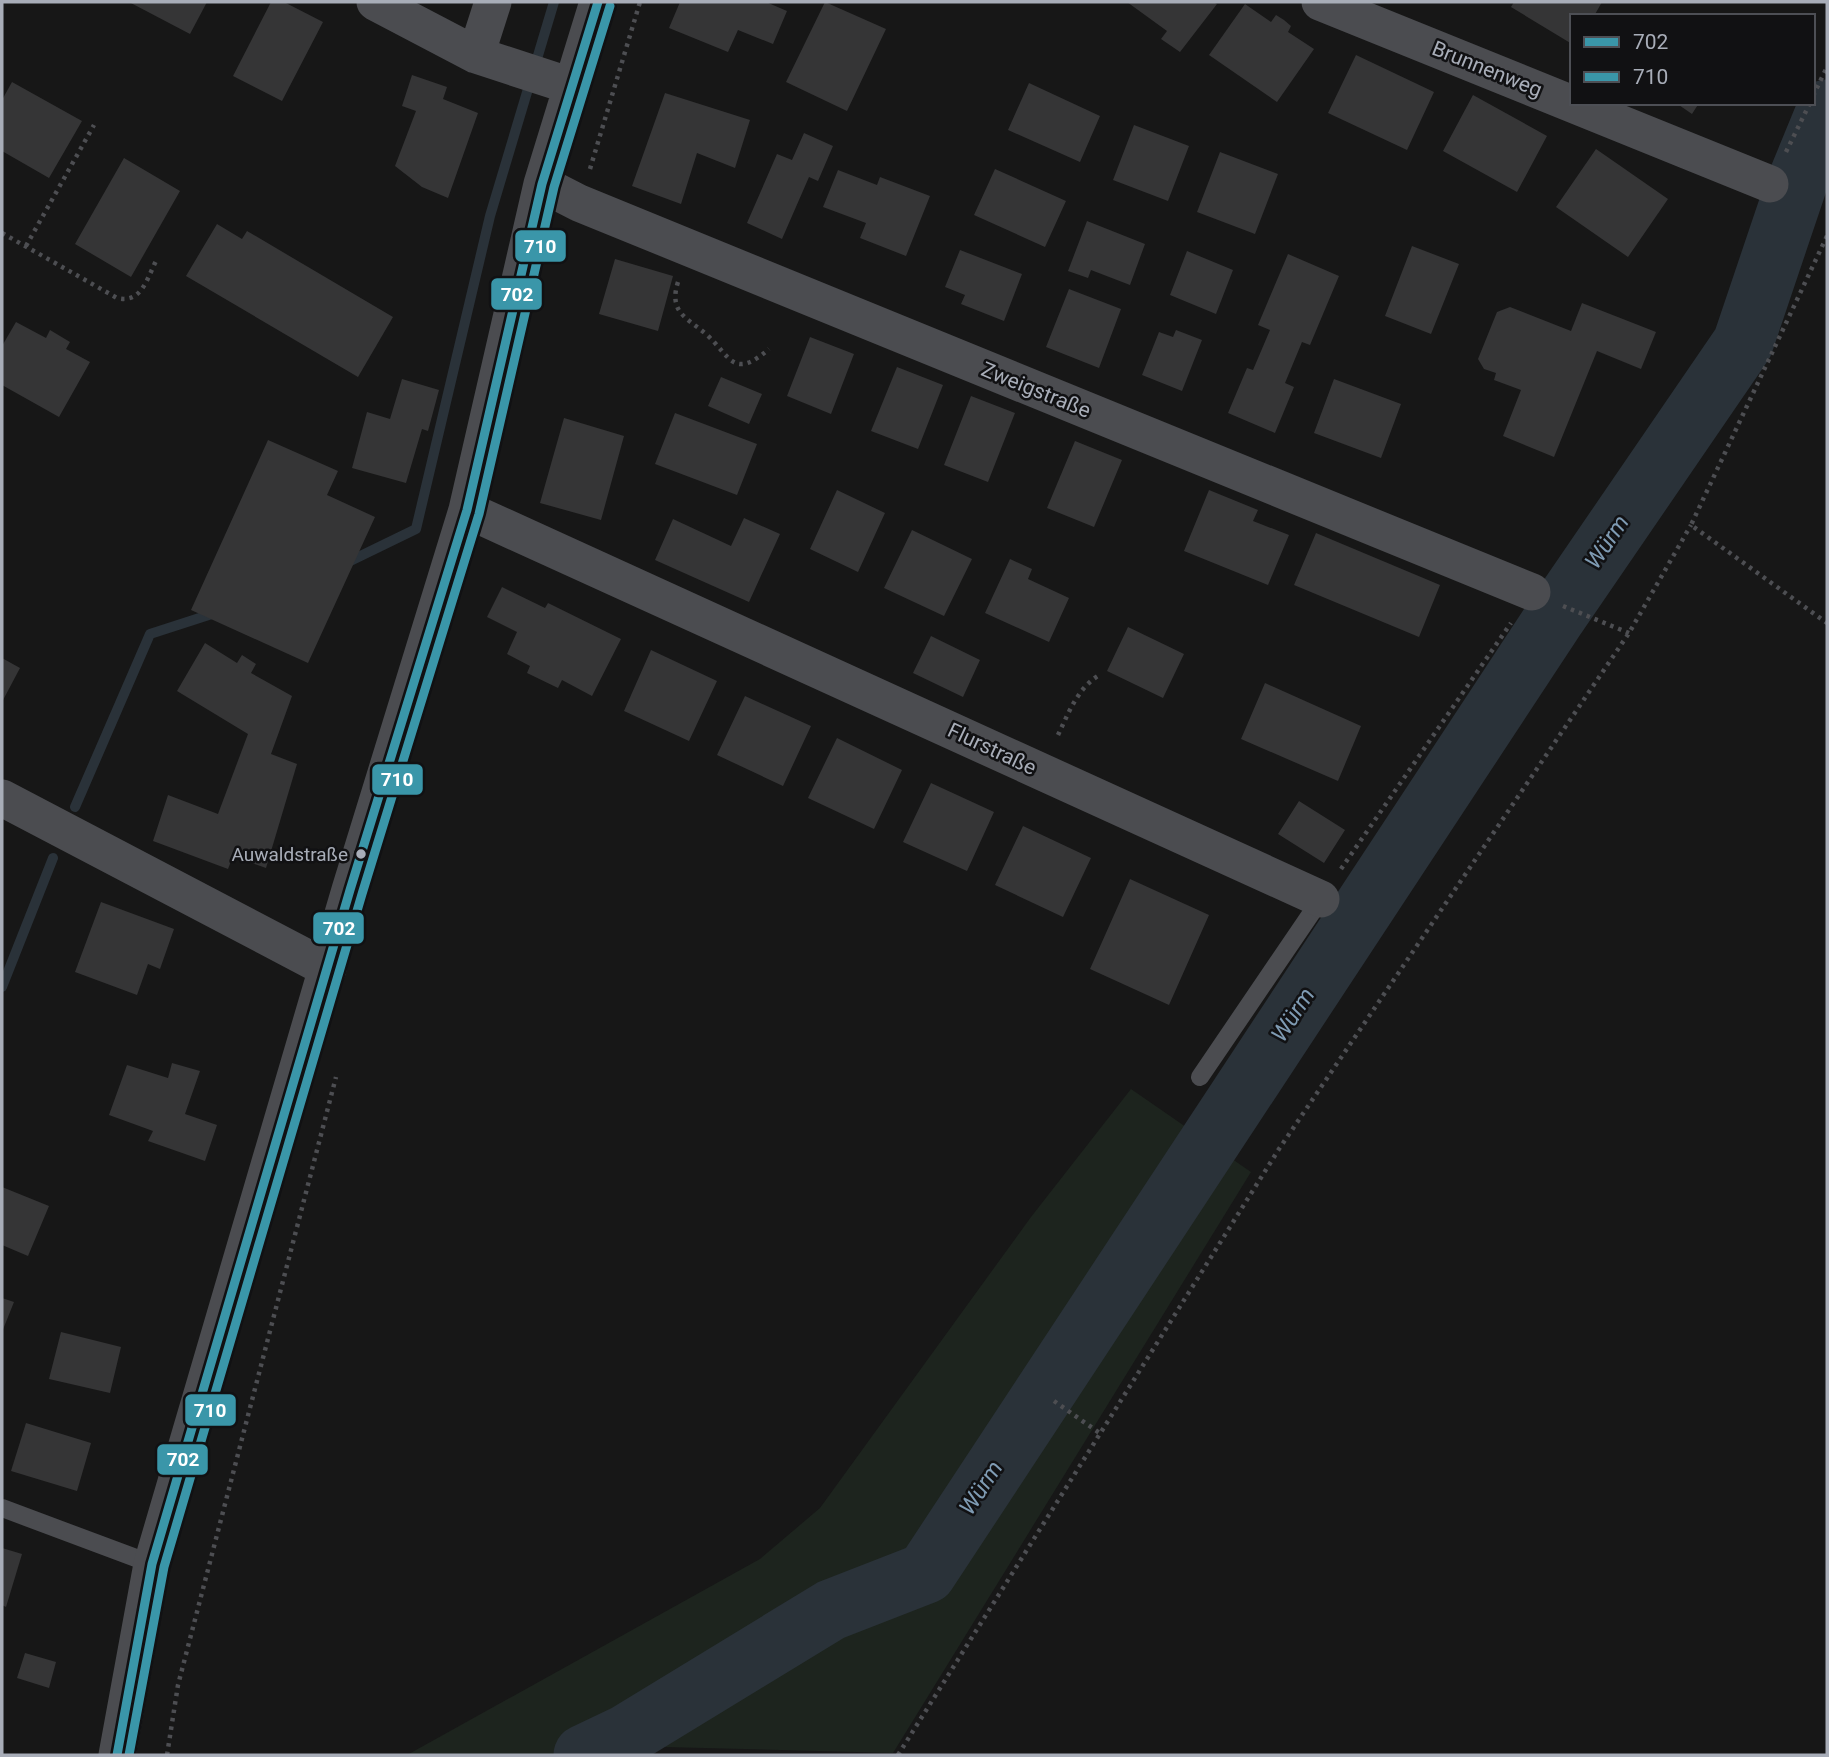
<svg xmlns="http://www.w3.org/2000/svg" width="1829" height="1757" font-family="Roboto,sans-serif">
	<rect width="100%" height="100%" fill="#171717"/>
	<!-- green -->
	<path fill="#1d241e" d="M 1131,1089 L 1251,1172 L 893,1753 L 664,1747 L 628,1755 L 407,1755 L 760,1559 L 820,1508 L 1031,1217 Z"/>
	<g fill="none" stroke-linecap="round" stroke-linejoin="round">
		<!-- stream -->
		<path stroke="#2a3239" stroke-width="10" d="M 344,564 L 416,529 L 490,216 L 554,2
			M 75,807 L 150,634 L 218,612
			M 2,987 L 53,858"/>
		<!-- river -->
		<path stroke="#2a3239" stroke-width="61" d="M 584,1755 L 626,1735 L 831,1610 L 926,1573 L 1554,619 L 1743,343 L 1797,183 L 1827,110"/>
	</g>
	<!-- building -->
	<path fill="#353536" d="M 129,2 L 207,2 L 190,34 Z
		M 271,2 L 284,2 L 323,22 L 282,101 L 233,76 Z
		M 680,2 L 766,2 L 787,11 L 773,44 L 738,30 L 728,52 L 669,28 Z
		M 825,2 L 886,29 L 847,111 L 786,82 Z
		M 1127,2 L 1213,2 L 1217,4 L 1180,52 L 1161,39 L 1167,31 Z
		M 1514,2 L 1602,2 L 1594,16 L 1572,16 L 1572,44 L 1511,7 Z
		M 1245,4 L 1271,22 L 1276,15 L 1284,20 L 1291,26 L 1288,32 L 1314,49 L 1277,102 L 1209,55 Z
		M 1356,55 L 1434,92 L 1407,150 L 1328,113 Z
		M 412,75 L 447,87 L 443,99 L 478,113 L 448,198 L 422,187 L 395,166 L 416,111 L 402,106 Z
		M 12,82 L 82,121 L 49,178 L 2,151 L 2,100 Z
		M 1029,83 L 1100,116 L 1080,162 L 1008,130 Z
		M 665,93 L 750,120 L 735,168 L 697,153 L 681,204 L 632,186 Z
		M 1473,95 L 1547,136 L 1517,192 L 1443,151 Z
		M 1676,103 L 1699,103 L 1692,114 Z
		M 1134,125 L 1189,146 L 1168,201 L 1113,180 Z
		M 804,133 L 833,146 L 818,181 L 809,177 L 782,239 L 747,223 L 777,154 L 792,160 Z
		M 1596,149 L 1668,199 L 1628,257 L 1556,207 Z
		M 1220,152 L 1278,174 L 1255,234 L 1197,212 Z
		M 124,158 L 180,191 L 131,277 L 75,244 Z
		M 995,169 L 1066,201 L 1045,247 L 974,215 Z
		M 838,170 L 877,185 L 880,177 L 930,196 L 906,256 L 860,238 L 866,223 L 823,207 Z
		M 1087,221 L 1145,244 L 1130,285 L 1091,270 L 1088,278 L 1068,271 Z
		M 217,224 L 242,239 L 247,231 L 393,317 L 358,377 L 186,276 Z
		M 1412,246 L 1459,264 L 1431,334 L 1385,316 Z
		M 960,250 L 1022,274 L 1004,321 L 961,304 L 965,295 L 945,287 Z
		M 1187,251 L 1233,270 L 1216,314 L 1170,295 Z
		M 1288,254 L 1339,276 L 1310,345 L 1302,342 L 1285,383 L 1294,387 L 1275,433 L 1228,413 L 1247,368 L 1253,370 L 1270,330 L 1258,325 Z
		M 615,259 L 673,276 L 658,331 L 599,314 Z
		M 1069,289 L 1121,309 L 1099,368 L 1046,347 Z
		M 1582,303 L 1656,332 L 1641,369 L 1597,351 L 1554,457 L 1503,436 L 1521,390 L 1494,380 L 1496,373 L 1484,369 L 1478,359 L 1497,312 L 1510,307 L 1571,331 Z
		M 16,322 L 46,338 L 50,330 L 70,342 L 66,349 L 90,362 L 59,417 L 2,385 L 2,346 Z
		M 1176,330 L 1202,340 L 1182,391 L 1142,375 L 1159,332 L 1173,337 Z
		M 810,337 L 854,354 L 831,414 L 787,396 Z
		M 897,367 L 943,385 L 918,449 L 871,431 Z
		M 721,377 L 762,394 L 749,424 L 708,406 Z
		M 402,379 L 439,390 L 428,431 L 422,429 L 406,483 L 352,468 L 367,412 L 390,419 Z
		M 1334,379 L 1401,404 L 1381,458 L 1314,433 Z
		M 971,396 L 1015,413 L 988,482 L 944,465 Z
		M 675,413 L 757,444 L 737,495 L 655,464 Z
		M 564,418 L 624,436 L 601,520 L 540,503 Z
		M 268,440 L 338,471 L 327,495 L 375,517 L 308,663 L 191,610 Z
		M 1075,441 L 1122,460 L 1094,527 L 1047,508 Z
		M 837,490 L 885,513 L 858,572 L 810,549 Z
		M 1209,490 L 1258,510 L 1253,521 L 1289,535 L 1268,585 L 1184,551 Z
		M 744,518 L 780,534 L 749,602 L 655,560 L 673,519 L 731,546 Z
		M 912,530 L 972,559 L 944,616 L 884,588 Z
		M 1316,533 L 1440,585 L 1419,637 L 1294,585 Z
		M 1010,559 L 1032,569 L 1028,579 L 1069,598 L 1049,642 L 985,613 Z
		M 502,587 L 545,608 L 548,603 L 621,639 L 592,696 L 562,680 L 558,688 L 527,673 L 530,666 L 507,654 L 517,632 L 487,617 Z
		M 1128,627 L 1184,654 L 1163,698 L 1107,671 Z
		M 931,636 L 980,660 L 963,697 L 913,673 Z
		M 205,643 L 237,663 L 242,655 L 256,664 L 251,673 L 292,696 L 271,754 L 297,764 L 266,868 L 233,856 L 228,869 L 153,841 L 168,795 L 218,814 L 248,734 L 177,691 Z
		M 651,650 L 717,681 L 689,741 L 624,711 Z
		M 2,658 L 20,668 L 2,702 Z
		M 1265,683 L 1361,726 L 1338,781 L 1241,739 Z
		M 745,696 L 811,726 L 783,786 L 717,755 Z
		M 837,738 L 902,770 L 874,829 L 808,798 Z
		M 931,783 L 994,812 L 967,871 L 903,842 Z
		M 1299,801 L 1345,830 L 1324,863 L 1278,834 Z
		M 1023,826 L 1091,858 L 1063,917 L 995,885 Z
		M 1130,879 L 1209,915 L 1169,1005 L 1090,969 Z
		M 101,902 L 174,929 L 160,969 L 148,964 L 137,995 L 75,972 Z
		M 172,1063 L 200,1071 L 185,1114 L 217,1125 L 205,1161 L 148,1141 L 153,1131 L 109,1115 L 127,1065 L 168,1078 Z
		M 2,1187 L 49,1206 L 28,1256 L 2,1245 Z
		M 2,1298 L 14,1302 L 2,1332 Z
		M 61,1332 L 121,1347 L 110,1393 L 49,1379 Z
		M 26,1423 L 91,1443 L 77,1491 L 11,1471 Z
		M 2,1548 L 22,1554 L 6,1607 L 2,1605 Z
		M 25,1653 L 56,1662 L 49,1688 L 17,1678 Z"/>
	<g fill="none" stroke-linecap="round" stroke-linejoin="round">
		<!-- path -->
		<path stroke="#4d4e52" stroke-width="4.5" stroke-dasharray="3.5 5" stroke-linecap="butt" d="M 1813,96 L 1827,67
			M 1786,152 L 1810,103
			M 590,169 L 640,2
			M 2,233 L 117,298 C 142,304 147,278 157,259
			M 1827,236 L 1691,525 L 1827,623
			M 26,246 L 94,125
			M 678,282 C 668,313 688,318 707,335 C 731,357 733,380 769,349
			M 1563,606 L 1629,633
			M 1058,735 C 1069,712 1078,687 1101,674
			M 1341,869 L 1511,623
			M 1054,1401 L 1101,1434
			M 167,1755 L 178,1685 L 336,1077
			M 898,1755 L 1279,1149 L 1629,633 L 1691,525"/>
		<!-- service -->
		<path stroke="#4b4c50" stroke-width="18" d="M 1200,1077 L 1321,899
			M 2,1508 L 152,1564"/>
		<!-- minor -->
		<path stroke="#4b4c50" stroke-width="37" d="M 375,2 L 476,55 L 571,86
			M 1320,2 L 1770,184
			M 476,55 L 493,2
			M 542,184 L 579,203 L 1532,592
			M 467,510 L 1321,899
			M 2,798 L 328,969
			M 117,1755 L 152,1564 L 350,890 L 467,510 L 542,184 L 598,2"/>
		<!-- bus-1 casing -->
		<g stroke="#111113" stroke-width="14">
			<path id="bus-1" d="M 117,1755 L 152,1564 L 350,890 L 467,510 L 542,184 L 598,2"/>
		</g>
		<!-- bus-2 casing -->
		<g stroke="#111113" stroke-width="14">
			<path id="bus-2" d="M 129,1755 L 164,1567 L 362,894 L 479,514 L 554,187 L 610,6"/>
		</g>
		<!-- bus-1 -->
		<use href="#bus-1" stroke="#3a96a9" stroke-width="9"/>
		<!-- bus-2 -->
		<use href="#bus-2" stroke="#3a96a9" stroke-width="9"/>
	</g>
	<!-- markers -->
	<circle fill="#a8adb8" stroke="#111113" stroke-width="2.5" cx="361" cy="854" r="6"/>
	<g text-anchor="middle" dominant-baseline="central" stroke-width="5" stroke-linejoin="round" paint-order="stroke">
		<!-- bus labels -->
		<g font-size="19" fill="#a8adb8" stroke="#111113" text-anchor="end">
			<text x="348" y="854">Auwaldstraße</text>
		</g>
		<!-- street labels -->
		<g font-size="21" fill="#a8adb8" stroke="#111113">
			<text transform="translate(1487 69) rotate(22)">Brunnenweg</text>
			<text transform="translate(1036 390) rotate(22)">Zweigstraße</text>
			<text transform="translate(992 749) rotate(25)">Flurstraße</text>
		</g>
		<!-- water labels -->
		<g font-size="23" font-style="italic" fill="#7f9bb3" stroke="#111113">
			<text transform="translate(1607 542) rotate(-56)">Würm</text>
			<text transform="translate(1293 1015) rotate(-57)">Würm</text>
			<text transform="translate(981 1488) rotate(-57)">Würm</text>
		</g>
	</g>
	<g stroke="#111113" stroke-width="2.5">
		<rect x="514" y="229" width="53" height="34" rx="7" fill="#3a96a9"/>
		<rect x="490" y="277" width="53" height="34" rx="7" fill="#3a96a9"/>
		<rect x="371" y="763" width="53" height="33" rx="7" fill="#3a96a9"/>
		<rect x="312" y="911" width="53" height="34" rx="7" fill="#3a96a9"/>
		<rect x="184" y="1393" width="53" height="34" rx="7" fill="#3a96a9"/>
		<rect x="156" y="1443" width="53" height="33" rx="7" fill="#3a96a9"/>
	</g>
	<g font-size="19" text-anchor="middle" font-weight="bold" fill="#fff">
		<text x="540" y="253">710</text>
		<text x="517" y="301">702</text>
		<text x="397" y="786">710</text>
		<text x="339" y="935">702</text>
		<text x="210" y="1417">710</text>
		<text x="183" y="1466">702</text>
	</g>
	<!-- border -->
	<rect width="1829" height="1757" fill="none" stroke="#a8adb8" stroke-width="7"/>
	<!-- legend -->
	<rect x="1570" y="14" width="245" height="91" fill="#111113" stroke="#4d4f55" stroke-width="2"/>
	<rect x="1584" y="37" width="35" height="10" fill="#3a96a9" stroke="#4d4f55" stroke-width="2"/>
	<text x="1633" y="49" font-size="21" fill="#a8adb8">702</text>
	<rect x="1584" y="72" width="35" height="10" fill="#3a96a9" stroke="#4d4f55" stroke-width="2"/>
	<text x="1633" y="84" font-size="21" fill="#a8adb8">710</text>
</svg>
